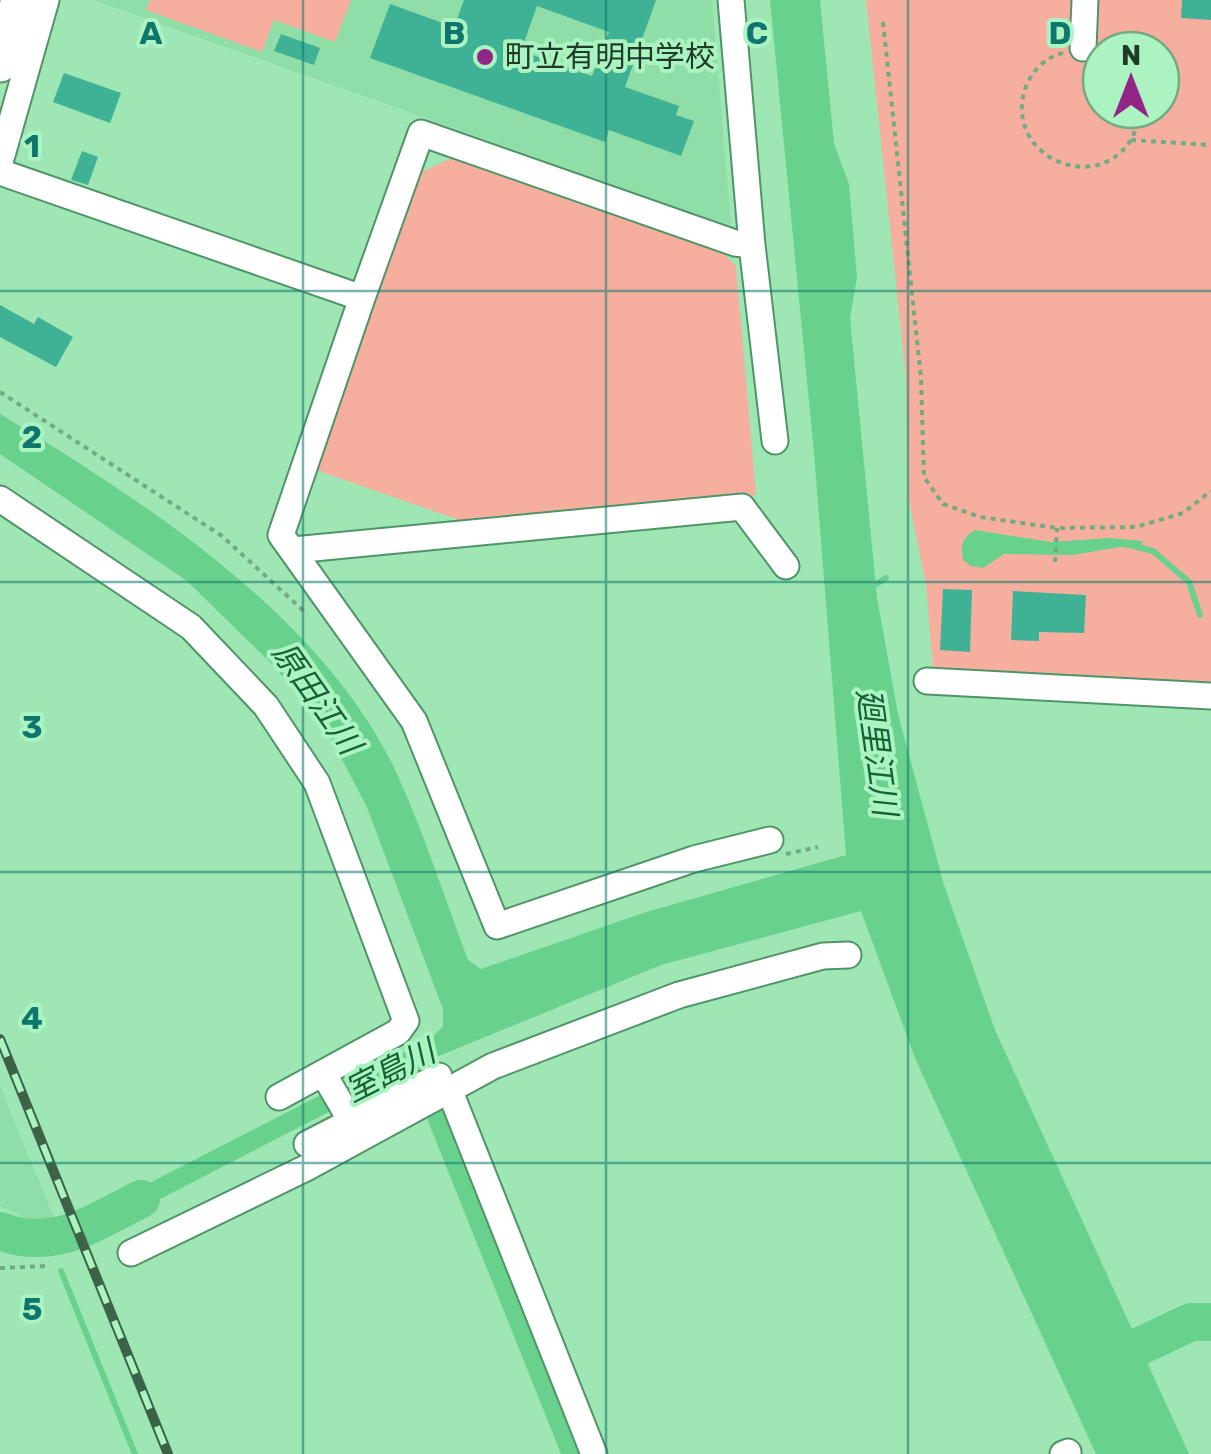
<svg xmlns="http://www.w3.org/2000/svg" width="1211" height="1454" font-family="Rubik,'Noto Sans JP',sans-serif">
	<rect width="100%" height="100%" fill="#9ee6b4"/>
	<!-- built -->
	<path fill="#8fdea7" d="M 93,0 L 712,0 L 731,226 Z
		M 0,1086 L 54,1218 L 32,1221 L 0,1206 Z"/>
	<!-- green -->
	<path fill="#f6af9f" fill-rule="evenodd" d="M 150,0 L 351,0 L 335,42 L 274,20 L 262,52 L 146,10 Z
		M 866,0 L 1211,0 L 1211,684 L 933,669 L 926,584 L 908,497 L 906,378 ZM 1101,50 L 1161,50 L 1161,110 L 1101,110 Z
		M 455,156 L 720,250 L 736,266 L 756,495 L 465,522 L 313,469 L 418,174 Z"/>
	<!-- water -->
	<path fill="#68d18d" d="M 770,0 L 820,0 L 834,144 L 849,184 L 857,277 L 850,318 L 877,598 L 898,714 L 944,885 L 995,1030 L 1189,1454 L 1096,1454 L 915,1058 L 861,911 L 661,965 L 429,1060 L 586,1454 L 561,1454 L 408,1071 L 100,1230 L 93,1212 L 432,1038 L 443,1026 L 443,1009 L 366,805 L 331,739 L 274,666 L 187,581 L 0,454 L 0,414 C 145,502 325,617 398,776 C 425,836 445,899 468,960 L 481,969 L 643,913 L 846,855 L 814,453 Z
		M 974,530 L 1051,542 L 1109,538 L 1143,541 L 1140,549 L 1120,547 L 1073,555 L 1004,554 L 983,568 L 971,566 L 963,560 C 960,546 962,539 974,530 Z"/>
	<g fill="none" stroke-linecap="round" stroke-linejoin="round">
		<!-- stream -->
		<path stroke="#68d18d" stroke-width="6" d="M 1133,546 L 1153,551 L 1189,582 L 1200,615
			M 870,588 L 886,578
			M 61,1271 L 135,1454"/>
		<!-- river -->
		<path stroke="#68d18d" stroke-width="38" d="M 0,1231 C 53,1252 95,1222 141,1199
			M 1106,1362 L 1191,1322 L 1211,1322"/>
	</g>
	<!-- building -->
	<path fill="#3fb295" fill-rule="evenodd" d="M 464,0 L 656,0 L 625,87 L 679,106 L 676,115 L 694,121 L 681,156 L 609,130 L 605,142 L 370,58 L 390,4 L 454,27 ZM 537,6 L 609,32 L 592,76 L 521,51 Z
		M 1182,0 L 1211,0 L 1211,20 L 1181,18 Z
		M 281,34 L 320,48 L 314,65 L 274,51 Z
		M 64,73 L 121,93 L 110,123 L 53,102 Z
		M 82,151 L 98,157 L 88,185 L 71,180 Z
		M 0,305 L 34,324 L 38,317 L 73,337 L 56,367 L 0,337 Z
		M 943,589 L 972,590 L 970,652 L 940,650 Z
		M 1013,591 L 1086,595 L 1084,633 L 1039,632 L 1039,641 L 1011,640 Z"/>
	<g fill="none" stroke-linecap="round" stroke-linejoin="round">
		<!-- minor casing -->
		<g stroke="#509567" stroke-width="29">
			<path id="minor" d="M 731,0 L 752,245 L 775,441
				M 1083,48 L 1085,0
				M 0,162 L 46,0
				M 0,172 L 362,298 L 281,535 L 414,721 L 497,926 L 694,859 L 770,840
				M 362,298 L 421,133 L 735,243 L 752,245
				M 0,499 L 191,627 L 266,706 L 317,783 L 406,1021 L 398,1032 L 279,1097
				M 293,550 L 742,507 L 786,566
				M 927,681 L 1211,696
				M 323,1073 L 351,1121
				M 449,1089 L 594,1454
				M 307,1144 L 439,1076
				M 131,1253 L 306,1168 L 493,1066 L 679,995 L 823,956 L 848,955
				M 1063,1454 L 1068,1452"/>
		</g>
		<!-- highway casing -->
		<g stroke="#509567" stroke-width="39">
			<path id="highway" d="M 0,64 L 19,0"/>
		</g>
		<!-- path -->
		<path stroke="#72ab83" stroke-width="4" stroke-dasharray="5 5" stroke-linecap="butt" d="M 883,22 L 921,378 L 924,477 L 943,504 L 980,517 L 1057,528 L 1136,527 L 1183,513 L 1211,491
			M 1063,53 C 1045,57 1031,72 1025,89 C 1004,155 1094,197 1131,140 C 1136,132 1137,119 1140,110
			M 1131,140 L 1211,145
			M 0,392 L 222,536 L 307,614
			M 1055,562 L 1057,528
			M 786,854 L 818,847
			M 0,1268 L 49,1266"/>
		<!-- minor -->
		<use href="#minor" stroke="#fff" stroke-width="25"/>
		<!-- highway -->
		<use href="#highway" stroke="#fff" stroke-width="35"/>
		<!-- rail casing -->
		<g stroke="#3c6348" stroke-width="10">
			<path id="rail" d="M 0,1039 L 168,1454"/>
		</g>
		<!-- rail -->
		<use href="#rail" stroke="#abf3c0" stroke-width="6" stroke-dasharray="19" stroke-linecap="butt"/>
	</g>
	<!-- grid -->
	<path fill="none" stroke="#0f766e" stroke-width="2.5" stroke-opacity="0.55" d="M 303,0 L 303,1454M 606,0 L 606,1454M 908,0 L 908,1454M 0,291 L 1211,291M 0,582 L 1211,582M 0,872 L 1211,872M 0,1163 L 1211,1163"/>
	<!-- markers -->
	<circle fill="#932586" stroke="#abf3c0" stroke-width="4" cx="485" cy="57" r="10"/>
	<g text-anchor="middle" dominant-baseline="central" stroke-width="8" stroke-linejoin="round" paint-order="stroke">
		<!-- poi labels -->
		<g font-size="30" fill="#1e3b27" stroke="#abf3c0" text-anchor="start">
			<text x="505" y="57">町立有明中学校</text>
		</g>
		<!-- water labels -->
		<g font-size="32" font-style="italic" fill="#156236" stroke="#abf3c0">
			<text transform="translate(317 698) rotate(55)">原田江川</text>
			<text transform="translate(877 752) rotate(82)">廻里江川</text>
			<text transform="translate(390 1071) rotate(-27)">室島川</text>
		</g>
	</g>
	<g font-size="32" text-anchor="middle" font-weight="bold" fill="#0f766e" stroke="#abf3c0" stroke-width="8" stroke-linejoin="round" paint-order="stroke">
		<text x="151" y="44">A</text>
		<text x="454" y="44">B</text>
		<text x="757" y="44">C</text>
		<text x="1060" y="44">D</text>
		<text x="32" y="157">1</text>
		<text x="32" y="448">2</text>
		<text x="32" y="738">3</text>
		<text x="32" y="1029">4</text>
		<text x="32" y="1320">5</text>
	</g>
	<!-- north arrow -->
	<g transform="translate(1131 80)"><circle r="48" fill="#abf3c0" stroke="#73a983" stroke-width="2.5"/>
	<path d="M0-8L18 38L0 25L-18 38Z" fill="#932586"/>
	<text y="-15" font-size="28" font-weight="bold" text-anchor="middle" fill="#1e3b27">N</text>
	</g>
</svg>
